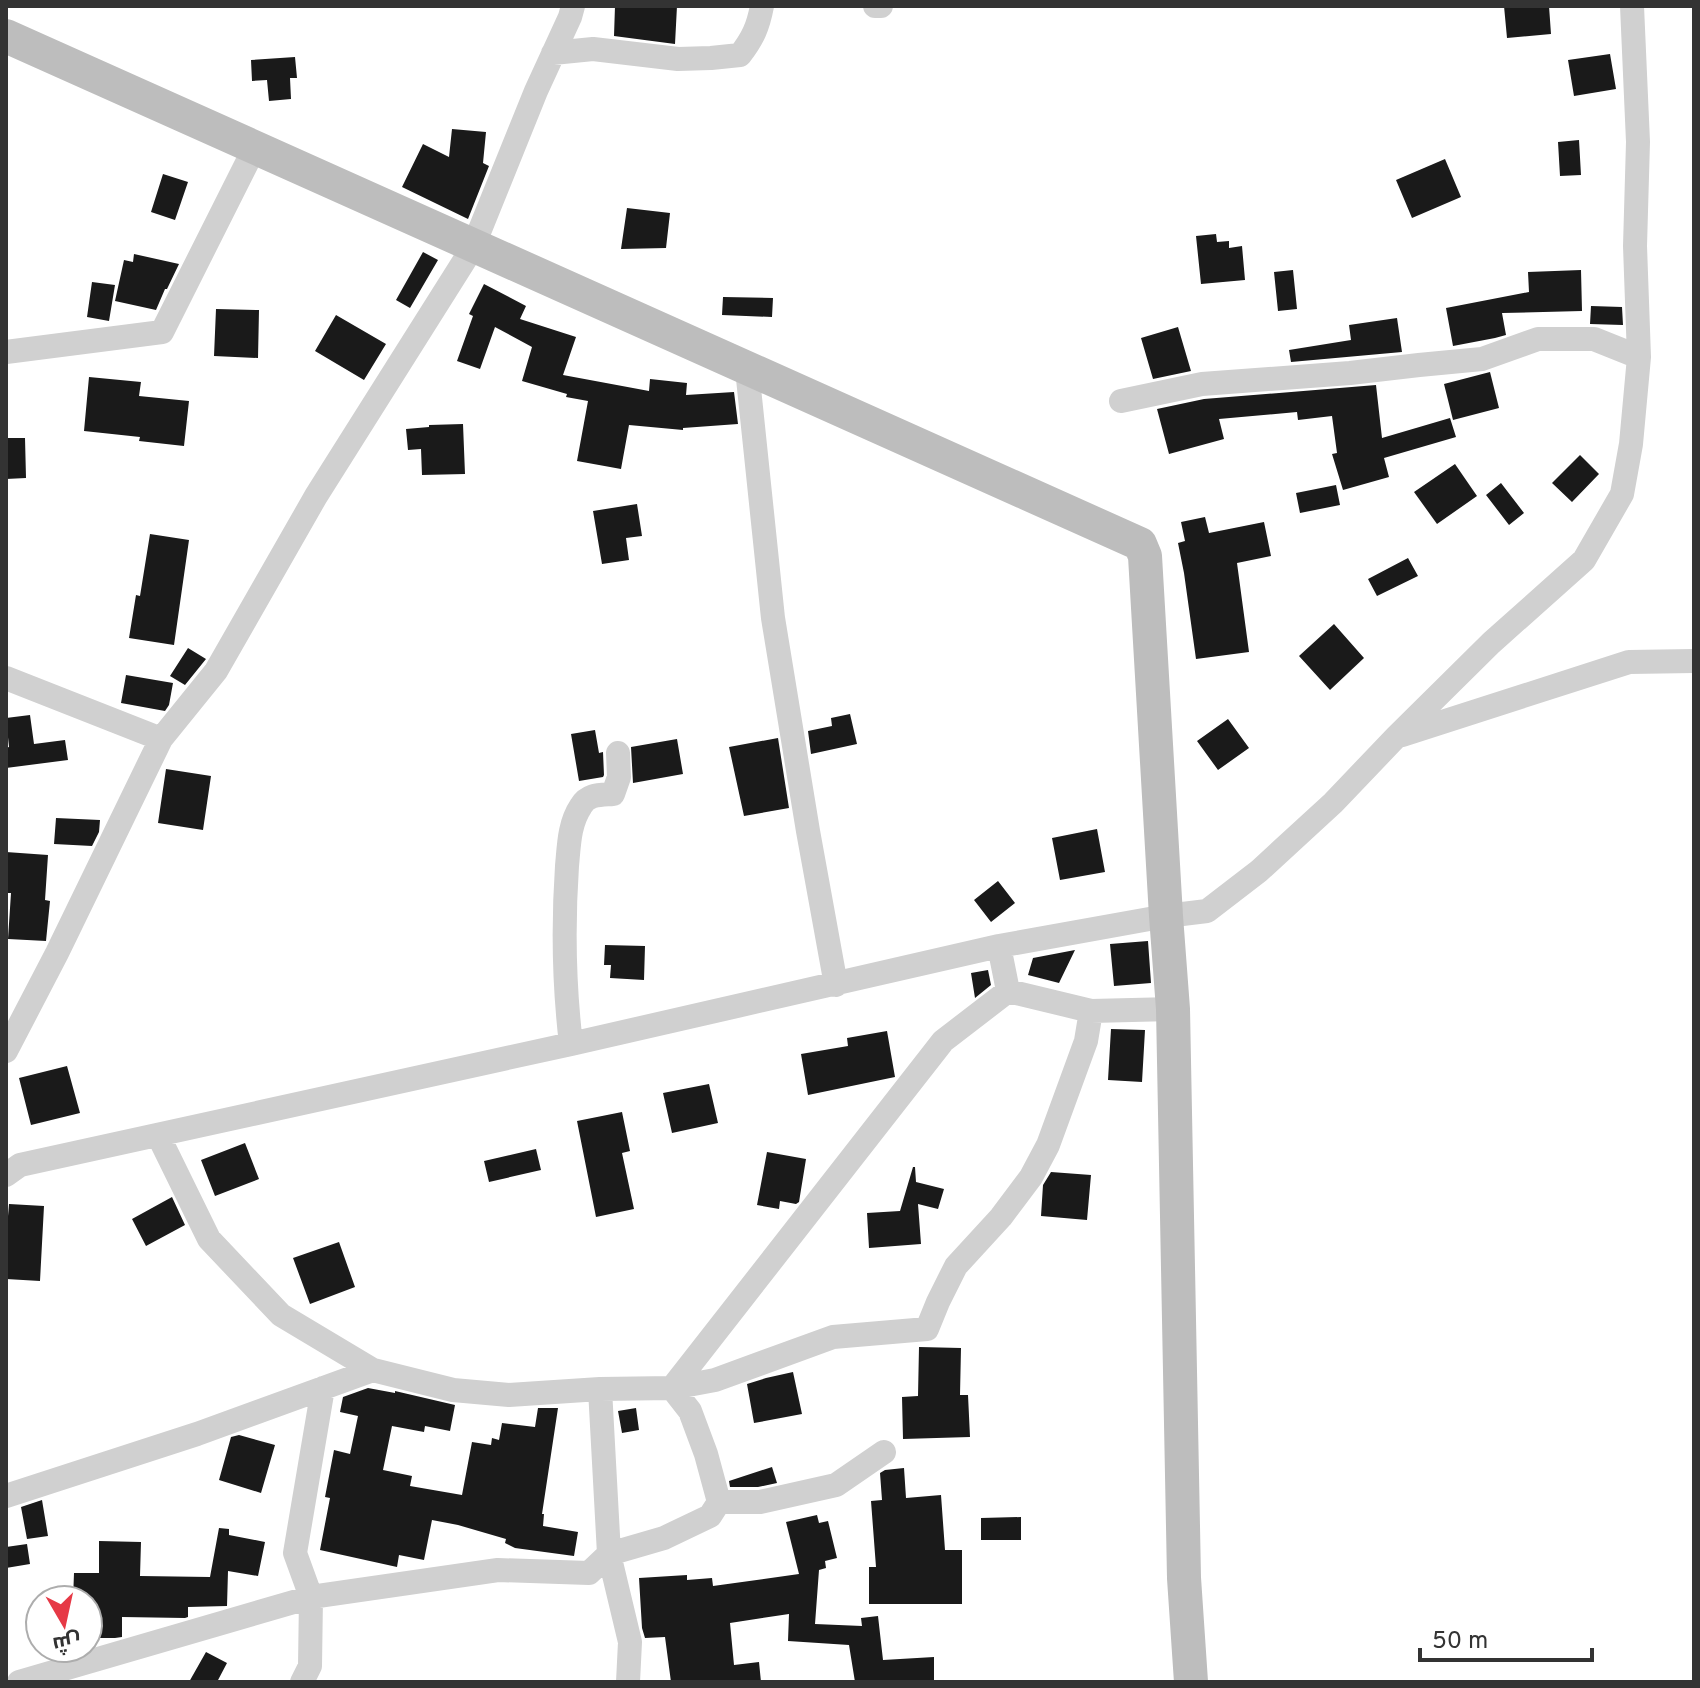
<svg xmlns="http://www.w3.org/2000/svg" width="1700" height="1688" font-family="Overpass,Cairo,sans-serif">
	<rect width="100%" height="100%" fill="#fff"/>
	<!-- building -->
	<path fill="#1a1a1a" d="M 615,6 L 677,6 L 675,44 L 614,36 Z
		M 1504,6 L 1549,6 L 1551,34 L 1507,38 Z
		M 1610,54 L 1616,89 L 1574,96 L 1568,60 Z
		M 295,57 L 297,78 L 290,78 L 291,99 L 269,101 L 267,80 L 252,81 L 251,60 Z
		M 452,129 L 486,132 L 483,163 L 489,166 L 468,219 L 402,187 L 423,144 L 449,157 Z
		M 1579,140 L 1581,175 L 1560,176 L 1558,142 Z
		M 1445,159 L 1461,197 L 1412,218 L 1396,180 Z
		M 163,174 L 188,182 L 175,220 L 151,212 Z
		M 627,208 L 670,213 L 666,248 L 621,249 Z
		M 1216,234 L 1217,242 L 1229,241 L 1229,248 L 1242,246 L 1245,280 L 1201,284 L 1196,236 Z
		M 423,252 L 438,260 L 410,308 L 396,300 Z
		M 134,254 L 179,264 L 167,289 L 165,289 L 156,310 L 115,301 L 124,260 L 133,262 Z
		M 1293,270 L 1297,309 L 1278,311 L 1274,272 Z
		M 1581,270 L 1582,311 L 1502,313 L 1506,335 L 1495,338 L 1453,346 L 1446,308 L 1529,292 L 1528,272 Z
		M 92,282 L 115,285 L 109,321 L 87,317 Z
		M 484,284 L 526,306 L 520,319 L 576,337 L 563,375 L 649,391 L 650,379 L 687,383 L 686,395 L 734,392 L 738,424 L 683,428 L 683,430 L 629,425 L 621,469 L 577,461 L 588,401 L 566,397 L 567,394 L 522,381 L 532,347 L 495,327 L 480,369 L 457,361 L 473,316 L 469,314 Z
		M 723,297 L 773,298 L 772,317 L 722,315 Z
		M 1591,306 L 1622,307 L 1623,325 L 1590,324 Z
		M 216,309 L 259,310 L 258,358 L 214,356 Z
		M 336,315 L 386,344 L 364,380 L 315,351 Z
		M 1397,318 L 1402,352 L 1291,362 L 1289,350 L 1351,340 L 1349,325 Z
		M 1178,327 L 1191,371 L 1153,379 L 1141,338 Z
		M 1490,372 L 1499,408 L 1453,420 L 1444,384 Z
		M 89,377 L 141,382 L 139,396 L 189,401 L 184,446 L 139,441 L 140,437 L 84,431 Z
		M 1376,385 L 1382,438 L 1450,418 L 1456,437 L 1384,458 L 1389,477 L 1343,490 L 1332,454 L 1337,453 L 1332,416 L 1298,420 L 1297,412 L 1219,419 L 1224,439 L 1169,454 L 1157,409 L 1204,399 Z
		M 463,424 L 465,474 L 422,475 L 421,449 L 408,450 L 406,429 L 429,427 L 429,425 Z
		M 6,438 L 25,438 L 26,478 L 6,479 Z
		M 1580,455 L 1599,474 L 1572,502 L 1552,483 Z
		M 1455,464 L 1477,496 L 1437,524 L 1414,492 Z
		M 1501,483 L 1524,513 L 1509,525 L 1486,495 Z
		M 1336,485 L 1340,505 L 1300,513 L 1296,493 Z
		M 637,504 L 642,536 L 626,538 L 629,560 L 602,564 L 593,511 Z
		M 1205,517 L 1209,533 L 1264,522 L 1271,556 L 1237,563 L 1249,652 L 1196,659 L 1184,573 L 1178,543 L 1185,541 L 1181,522 Z
		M 150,534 L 189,540 L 174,645 L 129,638 L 136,595 L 140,596 Z
		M 1408,558 L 1418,576 L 1377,596 L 1368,579 Z
		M 1334,624 L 1364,658 L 1330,690 L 1299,656 Z
		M 188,648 L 206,659 L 185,685 L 170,676 Z
		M 126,675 L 173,683 L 169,705 L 165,711 L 121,703 Z
		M 850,714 L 857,744 L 811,754 L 808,731 L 832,726 L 831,718 Z
		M 30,715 L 34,744 L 65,740 L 68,760 L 6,768 L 6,748 L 9,747 L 6,718 Z
		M 1228,719 L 1249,748 L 1218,770 L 1197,741 Z
		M 595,730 L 599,753 L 603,752 L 604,775 L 603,777 L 579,781 L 571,734 Z
		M 778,738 L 789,808 L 744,816 L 729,747 Z
		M 677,739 L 683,774 L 633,783 L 631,747 Z
		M 166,769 L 211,776 L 203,830 L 158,823 Z
		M 56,818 L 100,820 L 99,832 L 92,846 L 54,844 Z
		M 1097,829 L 1105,872 L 1060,880 L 1052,838 Z
		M 6,852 L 48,855 L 45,900 L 50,901 L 46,941 L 8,939 L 11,893 L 6,893 Z
		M 998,881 L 1015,903 L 991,922 L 974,900 Z
		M 1148,941 L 1151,983 L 1114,986 L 1110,944 Z
		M 605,945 L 645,946 L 644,980 L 610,978 L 611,965 L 604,965 Z
		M 1075,950 L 1059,983 L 1028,975 L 1033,958 Z
		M 988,970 L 991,985 L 975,998 L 971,973 Z
		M 1111,1029 L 1145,1030 L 1142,1082 L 1108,1080 Z
		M 887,1031 L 895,1077 L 808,1095 L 801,1054 L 848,1046 L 847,1038 Z
		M 67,1066 L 80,1113 L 31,1125 L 19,1078 Z
		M 709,1084 L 718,1123 L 672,1133 L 663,1093 Z
		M 622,1112 L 630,1151 L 622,1153 L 634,1209 L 596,1217 L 577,1121 Z
		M 245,1143 L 259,1179 L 215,1196 L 201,1160 Z
		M 536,1149 L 541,1170 L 489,1182 L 484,1161 Z
		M 767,1152 L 806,1159 L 799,1202 L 796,1204 L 780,1201 L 779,1209 L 757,1205 Z
		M 913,1167 L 915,1167 L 916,1182 L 944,1189 L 938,1209 L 918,1204 L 921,1244 L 869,1248 L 867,1213 L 900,1211 Z
		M 1051,1172 L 1091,1175 L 1087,1220 L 1041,1216 L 1043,1185 Z
		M 172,1197 L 185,1225 L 146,1246 L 132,1219 Z
		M 9,1204 L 44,1206 L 40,1281 L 6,1279 L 6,1240 Z
		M 339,1242 L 355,1287 L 310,1304 L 293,1258 Z
		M 919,1347 L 961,1348 L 960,1395 L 968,1395 L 970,1437 L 903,1439 L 902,1397 L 918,1396 Z
		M 793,1372 L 802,1414 L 754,1423 L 747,1384 L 766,1378 Z
		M 368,1388 L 395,1393 L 395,1391 L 455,1405 L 450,1431 L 425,1426 L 424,1432 L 392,1426 L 383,1470 L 412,1476 L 410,1486 L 462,1495 L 472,1442 L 491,1445 L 492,1438 L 499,1440 L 502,1423 L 535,1427 L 538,1408 L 558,1408 L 542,1514 L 544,1514 L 543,1526 L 578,1532 L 574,1556 L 515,1548 L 505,1543 L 506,1539 L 458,1525 L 432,1520 L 424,1560 L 399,1555 L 397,1567 L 320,1550 L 330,1498 L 325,1497 L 334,1450 L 350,1454 L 358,1416 L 340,1412 L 343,1397 Z
		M 636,1408 L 639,1430 L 622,1433 L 618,1411 Z
		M 239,1435 L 275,1445 L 261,1493 L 219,1480 L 231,1437 Z
		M 772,1467 L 777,1483 L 758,1487 L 730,1487 L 729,1481 Z
		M 904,1468 L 906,1498 L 941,1495 L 945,1550 L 962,1550 L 962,1604 L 869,1604 L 869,1567 L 876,1567 L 871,1501 L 882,1500 L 880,1473 L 885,1470 Z
		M 42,1500 L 48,1536 L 27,1539 L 21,1507 Z
		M 817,1515 L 819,1523 L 828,1521 L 837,1558 L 825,1561 L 826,1568 L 819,1570 L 815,1624 L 862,1626 L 861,1618 L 878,1616 L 883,1660 L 934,1657 L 934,1682 L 855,1682 L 849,1645 L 788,1641 L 789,1614 L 730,1623 L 734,1665 L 759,1662 L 761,1682 L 671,1682 L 665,1637 L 645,1638 L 642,1628 L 639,1578 L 687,1575 L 687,1580 L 712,1578 L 713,1586 L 799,1574 L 786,1522 Z
		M 1021,1517 L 1021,1540 L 981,1540 L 981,1518 Z
		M 219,1528 L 229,1529 L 229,1535 L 265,1542 L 258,1576 L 228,1571 L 227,1606 L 188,1607 L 188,1617 L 185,1618 L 122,1617 L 122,1637 L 115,1638 L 88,1638 L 88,1600 L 73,1600 L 74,1573 L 99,1573 L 99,1541 L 141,1542 L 140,1576 L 210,1577 Z
		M 27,1544 L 30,1564 L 6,1568 L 6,1547 Z
		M 206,1652 L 227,1663 L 217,1682 L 189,1682 Z"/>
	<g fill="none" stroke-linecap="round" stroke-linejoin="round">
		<!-- street -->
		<path stroke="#d0d0d0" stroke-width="24" d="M 875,6 L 881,6
			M 553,53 L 593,49 L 678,59 L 711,58 L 740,55 C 753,38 758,27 762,6
			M 6,352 L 162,332 L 255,147
			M 747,369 L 773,618 L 808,831 L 836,985
			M 1121,401 L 1202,384 L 1350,373 L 1419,365 L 1482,359 L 1538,339 L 1594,339 L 1639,357
			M 6,678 L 161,739
			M 1402,735 L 1629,662 L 1694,661
			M 1008,991 L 1091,1011 L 1173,1009
			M 571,1044 C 564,985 563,925 567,866 C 569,845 569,824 581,806 C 588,794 600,795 613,794 L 619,777 L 618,753
			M 6,1051 L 57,953 L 161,739 L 216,671 L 316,496 L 473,247 L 536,91 L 570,17 L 573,6
			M 158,1135 L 209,1239 L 281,1315 L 373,1370 L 453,1390 L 509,1395 L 600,1389 L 672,1388 L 715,1380 L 833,1337 L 927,1329 L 938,1302 L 956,1266 L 1001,1217 L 1031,1177 L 1048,1145 L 1086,1041 L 1091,1011
			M 6,1175 L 20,1165 L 571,1044 L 999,946 L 1166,916 L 1207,911 L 1259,871 L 1333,803 L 1396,737 L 1491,643 L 1584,560 L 1622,494 L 1631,444 L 1639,357 L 1635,246 L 1638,142 L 1632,6
			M 672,1388 L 943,1041 L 1008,991 L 999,946
			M 672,1388 L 690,1411 L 706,1454 L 719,1502
			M 600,1389 L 609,1554 L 630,1642 L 628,1682
			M 6,1496 L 197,1434 L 373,1370
			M 19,1682 L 311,1597 L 498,1570 L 589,1573 L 609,1554 L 664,1538 L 710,1516 L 719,1502 L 760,1502 L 836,1485 L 884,1452
			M 302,1682 L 310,1666 L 311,1597 L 295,1553 L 323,1388"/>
		<!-- secondary -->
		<path stroke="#bdbdbd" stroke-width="34" d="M 6,36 L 1140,544 L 1145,556 L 1166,916 L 1173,1009 L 1184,1578 L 1191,1682"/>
	</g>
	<!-- border -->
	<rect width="1700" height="1688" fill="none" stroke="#333333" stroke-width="16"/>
	<!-- north arrow -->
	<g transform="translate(64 1624) rotate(171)"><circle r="38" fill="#ffffff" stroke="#adadad" stroke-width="2"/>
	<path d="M0-6L14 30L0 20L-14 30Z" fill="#e63946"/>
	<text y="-12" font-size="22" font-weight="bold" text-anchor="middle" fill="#333333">ش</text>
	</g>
	<!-- scale -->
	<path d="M1420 1648v12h172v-12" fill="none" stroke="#333333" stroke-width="4"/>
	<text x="1432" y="1648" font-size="24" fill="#333333" stroke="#ffffff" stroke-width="6" paint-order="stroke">50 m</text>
</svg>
